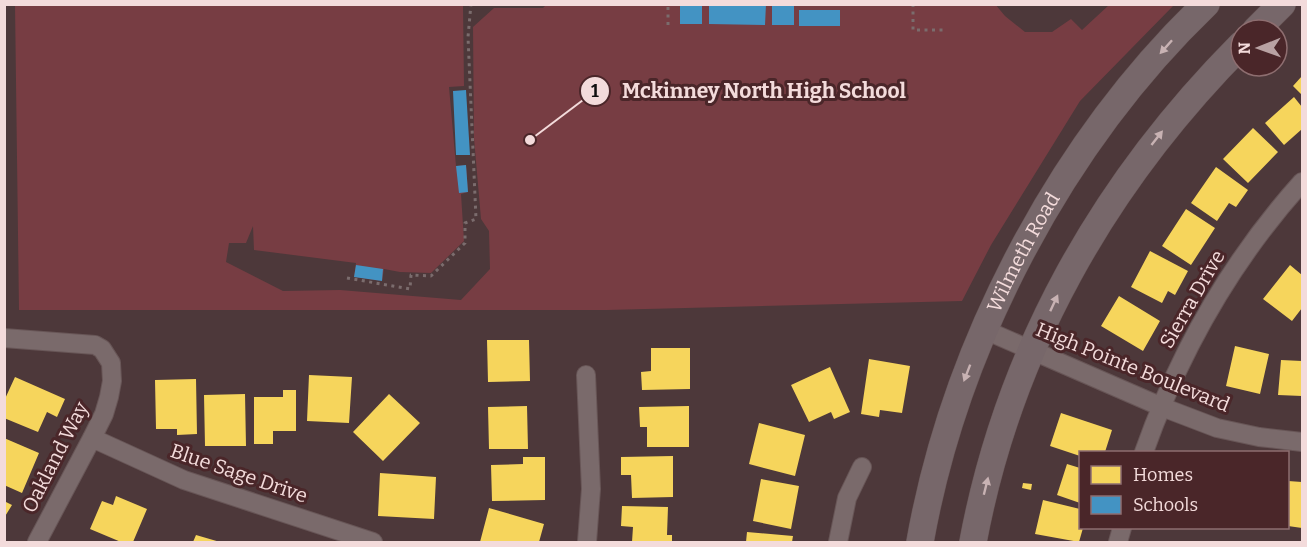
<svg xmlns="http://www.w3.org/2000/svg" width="1307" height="547" font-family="Bitter,serif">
	<rect width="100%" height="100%" fill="#4d383a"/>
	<!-- green -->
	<path fill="#773d43" d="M 391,4 L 404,6 L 405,4 L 463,5 L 464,86 L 449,87 L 456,166 L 466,165 L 468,192 L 461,194 L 464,241 L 431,273 L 400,272 L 384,269 L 382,281 L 354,277 L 356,263 L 254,250 L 253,226 L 246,243 L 229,243 L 226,262 L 283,291 L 340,290 L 461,300 L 490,269 L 489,231 L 481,219 L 474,138 L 473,27 L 494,8 L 543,8 L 547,4 L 995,4 L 1005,16 L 1025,32 L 1052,32 L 1071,19 L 1082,30 L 1109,5 L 1174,5 L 1080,101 L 991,245 L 962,301 L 607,310 L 19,310 L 15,5 Z"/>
	<!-- homes -->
	<path fill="#f6d55c" d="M 1302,76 L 1302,95 L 1293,86 Z
		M 1294,97 L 1302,107 L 1302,129 L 1284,145 L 1265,123 Z
		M 1253,128 L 1278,152 L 1248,183 L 1223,159 Z
		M 1216,167 L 1248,190 L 1236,207 L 1229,203 L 1217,221 L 1191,203 Z
		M 1186,209 L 1215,228 L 1191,265 L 1162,246 Z
		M 1150,251 L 1188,271 L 1175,295 L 1168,291 L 1162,303 L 1131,287 Z
		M 1290,265 L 1302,275 L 1302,308 L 1292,321 L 1263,299 Z
		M 1119,296 L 1160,321 L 1143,351 L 1101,326 Z
		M 487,340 L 529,340 L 530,381 L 488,382 Z
		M 1235,346 L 1269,354 L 1260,394 L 1226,386 Z
		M 651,348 L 690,348 L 690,389 L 642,390 L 641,372 L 651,371 Z
		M 869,359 L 910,366 L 902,413 L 880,410 L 879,417 L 861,414 Z
		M 1281,360 L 1302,361 L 1302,396 L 1278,395 Z
		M 830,367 L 850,412 L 834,419 L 831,412 L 809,422 L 791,385 Z
		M 309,375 L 352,377 L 349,423 L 307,421 Z
		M 15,377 L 65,399 L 57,417 L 47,412 L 38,432 L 4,418 L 4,401 Z
		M 196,379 L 197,434 L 177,435 L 177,429 L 156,429 L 155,380 Z
		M 283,390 L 296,390 L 296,431 L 273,431 L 273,444 L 254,444 L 254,397 L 283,397 Z
		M 245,394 L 246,446 L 205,446 L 204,395 Z
		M 389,394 L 420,423 L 383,461 L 353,432 Z
		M 527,406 L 528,449 L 489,449 L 488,407 Z
		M 689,406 L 689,447 L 647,447 L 647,427 L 640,427 L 639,407 Z
		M 1061,413 L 1112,430 L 1105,452 L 1080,452 L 1080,456 L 1050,446 Z
		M 759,423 L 805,435 L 795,476 L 749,464 Z
		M 4,438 L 39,453 L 22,493 L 4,485 Z
		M 673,456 L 673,497 L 632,498 L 631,475 L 621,475 L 621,457 Z
		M 523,457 L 545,457 L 545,500 L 492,501 L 491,465 L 523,464 Z
		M 1067,464 L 1080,468 L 1080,503 L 1057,495 Z
		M 380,473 L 436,477 L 434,519 L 378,516 Z
		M 761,479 L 799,486 L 791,529 L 753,521 Z
		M 1288,481 L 1302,482 L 1302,528 L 1288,526 Z
		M 1023,483 L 1032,484 L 1031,490 L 1022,488 Z
		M 116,496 L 147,509 L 133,542 L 121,542 L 90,529 L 102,501 L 113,505 Z
		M 1043,500 L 1080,509 L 1080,528 L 1083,528 L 1079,542 L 1035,534 Z
		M 4,501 L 12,505 L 4,518 Z
		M 622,506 L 668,507 L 667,535 L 672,535 L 672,542 L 632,542 L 633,527 L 621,526 Z
		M 489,508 L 544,524 L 539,542 L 480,542 Z
		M 747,532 L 793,536 L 792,542 L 746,542 Z
		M 196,535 L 220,542 L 193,542 Z"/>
	<!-- schools -->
	<path fill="#4393c3" d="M 680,4 L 702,4 L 702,24 L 680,24 Z
		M 709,4 L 766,4 L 765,25 L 709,24 Z
		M 772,4 L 794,4 L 794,25 L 772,25 Z
		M 799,10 L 840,10 L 840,26 L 799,26 Z
		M 466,90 L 470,155 L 456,155 L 453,91 Z
		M 466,165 L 468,192 L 459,193 L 456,166 Z
		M 356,265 L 383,269 L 382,281 L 354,277 Z"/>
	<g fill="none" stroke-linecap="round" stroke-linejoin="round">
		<!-- street casing -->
		<g stroke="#685657" stroke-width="20">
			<path id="street" d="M 985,330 L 1162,407 L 1217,428 L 1259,437 L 1302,442
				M 4,338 L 95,345 L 102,349 L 111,363 L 112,381 L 109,397 L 104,414 L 92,438 L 37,542
				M 586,375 L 591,489 L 587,542
				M 92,438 L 184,480 L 373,542
				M 1144,452 C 1179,353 1231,261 1302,182
				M 838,542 L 847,498 L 862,467
				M 1118,542 L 1122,528"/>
		</g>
		<!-- secondary casing -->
		<g stroke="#685657" stroke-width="28">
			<g id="secondary">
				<path d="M 1256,30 L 1282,4"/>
				<path id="s1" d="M 920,542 C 955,345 1061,143 1206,4"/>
				<path d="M 973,542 C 1009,350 1104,183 1241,45"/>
			</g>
		</g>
		<!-- path -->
		<path stroke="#7b6c6d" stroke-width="3" stroke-dasharray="3 4.5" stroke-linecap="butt" d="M 913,4 L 913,30 L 946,30
			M 668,25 L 668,4
			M 347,278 L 410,289 L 411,275 L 431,276 L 465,243 L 465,223 L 476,219 L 468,37 L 471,4"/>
		<!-- street -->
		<use href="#street" stroke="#7a6a6b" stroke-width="18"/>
		<!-- secondary -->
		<use href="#secondary" stroke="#77676a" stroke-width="27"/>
	</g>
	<!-- one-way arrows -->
	<defs><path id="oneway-solid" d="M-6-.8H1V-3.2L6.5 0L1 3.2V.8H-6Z" transform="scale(1.5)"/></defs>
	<g fill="#c8b2b3">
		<use href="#oneway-solid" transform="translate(1166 47) rotate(132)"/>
		<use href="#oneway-solid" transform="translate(1157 138) rotate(-52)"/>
		<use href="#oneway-solid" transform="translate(1054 303) rotate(-65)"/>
		<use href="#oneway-solid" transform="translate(967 373) rotate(111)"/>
		<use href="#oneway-solid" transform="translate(986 486) rotate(-76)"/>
	</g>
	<g text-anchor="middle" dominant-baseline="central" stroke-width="6" stroke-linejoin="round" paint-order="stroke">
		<!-- street labels -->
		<g font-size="20" fill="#f3dbdb" stroke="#4a2629">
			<text stroke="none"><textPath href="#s1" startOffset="309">Wilmeth Road</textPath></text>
			<text transform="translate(1192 299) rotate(-60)">Sierra Drive</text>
			<text transform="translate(1133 367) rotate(22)">High Pointe Boulevard</text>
			<text transform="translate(55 457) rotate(-63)">Oakland Way</text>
			<text transform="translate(239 473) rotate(19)">Blue Sage Drive</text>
		</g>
	</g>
	<!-- callouts -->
	<path fill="none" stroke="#f3dbdb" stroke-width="2" d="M530 140L595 91"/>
	<g fill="#f3dbdb" stroke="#4a2629" stroke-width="2">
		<circle cx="530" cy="140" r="6"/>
		<circle cx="595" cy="91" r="15"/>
	</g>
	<g font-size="18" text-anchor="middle" font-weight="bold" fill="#111">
		<text x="595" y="97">1</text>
	</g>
	<g font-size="21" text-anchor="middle" font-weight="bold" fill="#f3dbdb" stroke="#4a2629" stroke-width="6" stroke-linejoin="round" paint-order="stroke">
		<text x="764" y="98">Mckinney North High School</text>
	</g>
	<!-- border -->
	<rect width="1307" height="547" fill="none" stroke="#f3dbdb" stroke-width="12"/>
	<!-- legend -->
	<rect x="1079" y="451" width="210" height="78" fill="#4a2629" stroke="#8e6e70" stroke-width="1.5"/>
	<rect x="1091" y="466" width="30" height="18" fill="#f6d55c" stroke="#8e6e70" stroke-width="1.5"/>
	<text x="1133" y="481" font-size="18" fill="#f3dbdb">Homes</text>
	<rect x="1091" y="496" width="30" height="18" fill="#4393c3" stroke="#8e6e70" stroke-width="1.5"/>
	<text x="1133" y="511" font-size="18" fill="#f3dbdb">Schools</text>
	<!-- north arrow -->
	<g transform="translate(1259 48) rotate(269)"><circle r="28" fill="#4a2629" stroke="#8e6e70" stroke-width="1.5"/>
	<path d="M0-4.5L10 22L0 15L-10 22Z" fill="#b9a2a3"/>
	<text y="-9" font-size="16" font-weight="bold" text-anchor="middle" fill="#f3dbdb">N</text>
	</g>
</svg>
